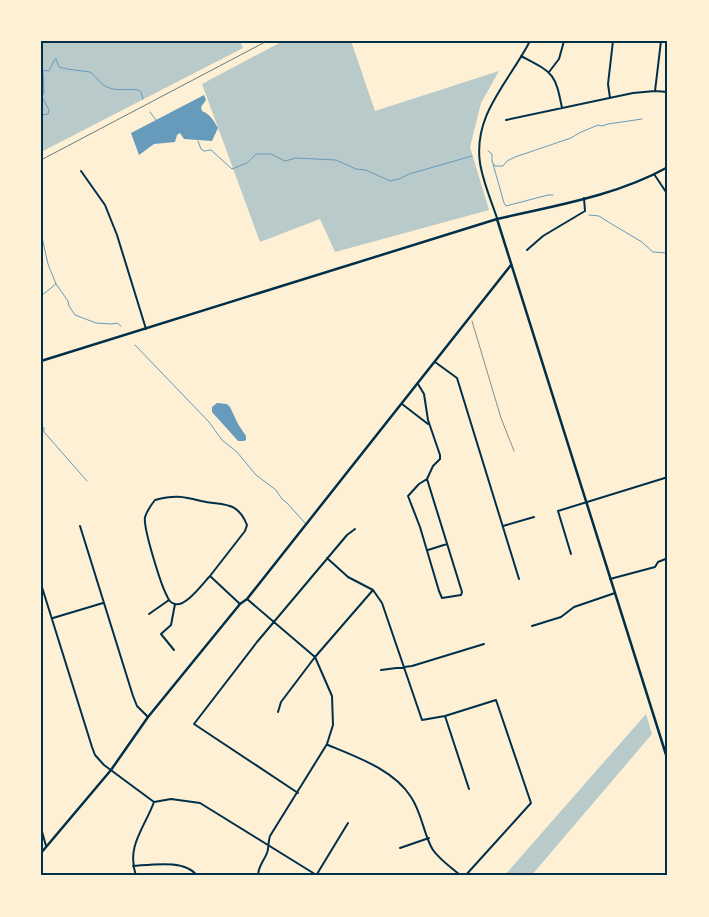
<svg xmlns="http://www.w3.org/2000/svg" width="709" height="917" font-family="Ubuntu,sans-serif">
	<rect width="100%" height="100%" fill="#fdf0d5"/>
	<!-- green -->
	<path fill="#b9caca" d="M 41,41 L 240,41 L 243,48 L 41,152 Z
		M 283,41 L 351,41 L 375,111 L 499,71 L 481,103 L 470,147 L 489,210 L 335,252 L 320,219 L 260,242 L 202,84 Z
		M 646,714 L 652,734 L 531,876 L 504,876 Z"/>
	<!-- water -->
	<path fill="#669bbc" d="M 204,95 L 206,100 L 201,107 L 202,111 C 210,114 214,121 218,128 L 212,141 L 184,139 L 180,133 L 177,135 L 175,142 L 154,144 L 139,155 L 131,133 Z
		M 217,403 L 227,404 L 230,407 L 238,424 L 246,436 L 246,440 L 244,441 L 238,441 L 212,412 L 212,407 Z"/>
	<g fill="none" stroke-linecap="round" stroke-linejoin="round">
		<!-- stream -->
		<path stroke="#669bbc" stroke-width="1" d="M 41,70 L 49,71 L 55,59 L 56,59 L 59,67 L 67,69 L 90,72 C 95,75 97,80 102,84 C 114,93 125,88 138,90 L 141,92 L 143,99
			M 150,112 L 156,120
			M 41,118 L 42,115 L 48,114 L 49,110 L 42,97 L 44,92 L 43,71
			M 198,141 L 201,149 L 204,151 L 211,150 L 232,169 L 247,163 L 256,154 L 271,154 L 285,161 L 296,158 L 336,160 L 356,169 L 366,170 L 390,181 L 399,179 L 409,174 L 472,156
			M 488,151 L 492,154 L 492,162 L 495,166 L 503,166 L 507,161 L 515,157 L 571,138 L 579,133 L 598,125 L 602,126 L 608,124 L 642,119
			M 493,164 L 504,203 L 506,206 L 548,195 L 553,195
			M 589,215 L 599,216 L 610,223 L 642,242 L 653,252 L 668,253
			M 41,233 L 48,264 L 56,284 L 68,301 L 69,306 L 75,315 L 96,323 L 112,324 L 117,323 L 121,326
			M 41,296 L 56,284
			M 135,345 L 209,422 L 222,440 L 237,452 L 256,475 L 276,490 L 282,499 L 287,503 L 305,523
			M 41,426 L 44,428 L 44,432 L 87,481"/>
		<!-- path -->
		<path stroke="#003049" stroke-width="0.5" d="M 472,321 L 501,418 L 514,451"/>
		<!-- minor -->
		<path stroke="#003049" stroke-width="2" d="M 521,56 C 553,73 555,72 562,108
			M 549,72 L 559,59 L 564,41
			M 655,91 L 661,41
			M 610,98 L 608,84 L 613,41
			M 506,120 L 633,93 L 655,91 L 668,92
			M 81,171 L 105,205 L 117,235 L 146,329
			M 654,174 L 668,195
			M 497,218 C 491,200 483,182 480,163 C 473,114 509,82 530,41
			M 527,250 L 543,236 L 585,211 L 584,198
			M 435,362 L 457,378 L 519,579
			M 418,384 L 424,394 L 428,420 L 440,455 L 440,459 L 433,466 L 427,479 L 462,592 L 461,595 L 442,598 L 439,591 L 420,527 L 408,496 L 419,484 L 427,479
			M 402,404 L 428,424
			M 80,526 L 133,696 L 137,706 L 148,717
			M 503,526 L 534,517
			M 428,550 L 447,544
			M 571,554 L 558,511 L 668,477
			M 327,558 L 348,577 L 373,590 L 382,603 L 422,720 L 445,716 L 496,700 L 531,803 L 465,876
			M 210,576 C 203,583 186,607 175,604 C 171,603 168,599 167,596 C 161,585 143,528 145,517 C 147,511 151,505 155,500 C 174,495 182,496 201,501 C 223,506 237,500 247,525 L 245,531 L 210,576 L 240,604
			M 610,579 L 655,567 L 658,562 L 668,558
			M 41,584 L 92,747 L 95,755 L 104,765 L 154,802 L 171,799 L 200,803 L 318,876
			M 247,599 L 315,657 L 332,696 L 333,725 L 327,744 L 270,836 C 268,842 269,848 267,853 C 264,861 258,866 258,876
			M 149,614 L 169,600
			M 53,618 L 103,603
			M 532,626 L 561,617 L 574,607 L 615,593
			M 174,650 L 161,634 L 171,625 L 175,604
			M 381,670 L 412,666 L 484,644
			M 278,712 L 281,702 L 315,657 L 373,590
			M 445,716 L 469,789
			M 328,745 C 357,757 394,770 411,797 C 422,813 424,836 433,850 C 440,860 452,868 461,876
			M 298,793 L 194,724 L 257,642 L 347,535 L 355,529
			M 41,828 L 46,846
			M 400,848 L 429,838
			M 133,866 C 150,865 186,859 197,876
			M 317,874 L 348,823
			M 136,876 C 126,846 144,829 154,802"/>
		<!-- tertiary -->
		<path stroke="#003049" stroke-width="2.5" d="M 497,219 C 554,206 616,196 668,167
			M 41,853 L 111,770 L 148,717 L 240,604 L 247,599 L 511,265"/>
		<!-- secondary -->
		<path stroke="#003049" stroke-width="2.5" d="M 41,361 L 497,219 L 668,761"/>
		<!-- rail -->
		<path stroke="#657d81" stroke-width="1" d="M 41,160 L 267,41"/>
	</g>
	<!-- border -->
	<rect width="709" height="917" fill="none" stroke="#fdf0d5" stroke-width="85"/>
	<rect x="42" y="42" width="624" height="832" fill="none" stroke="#003049" stroke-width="2"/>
</svg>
